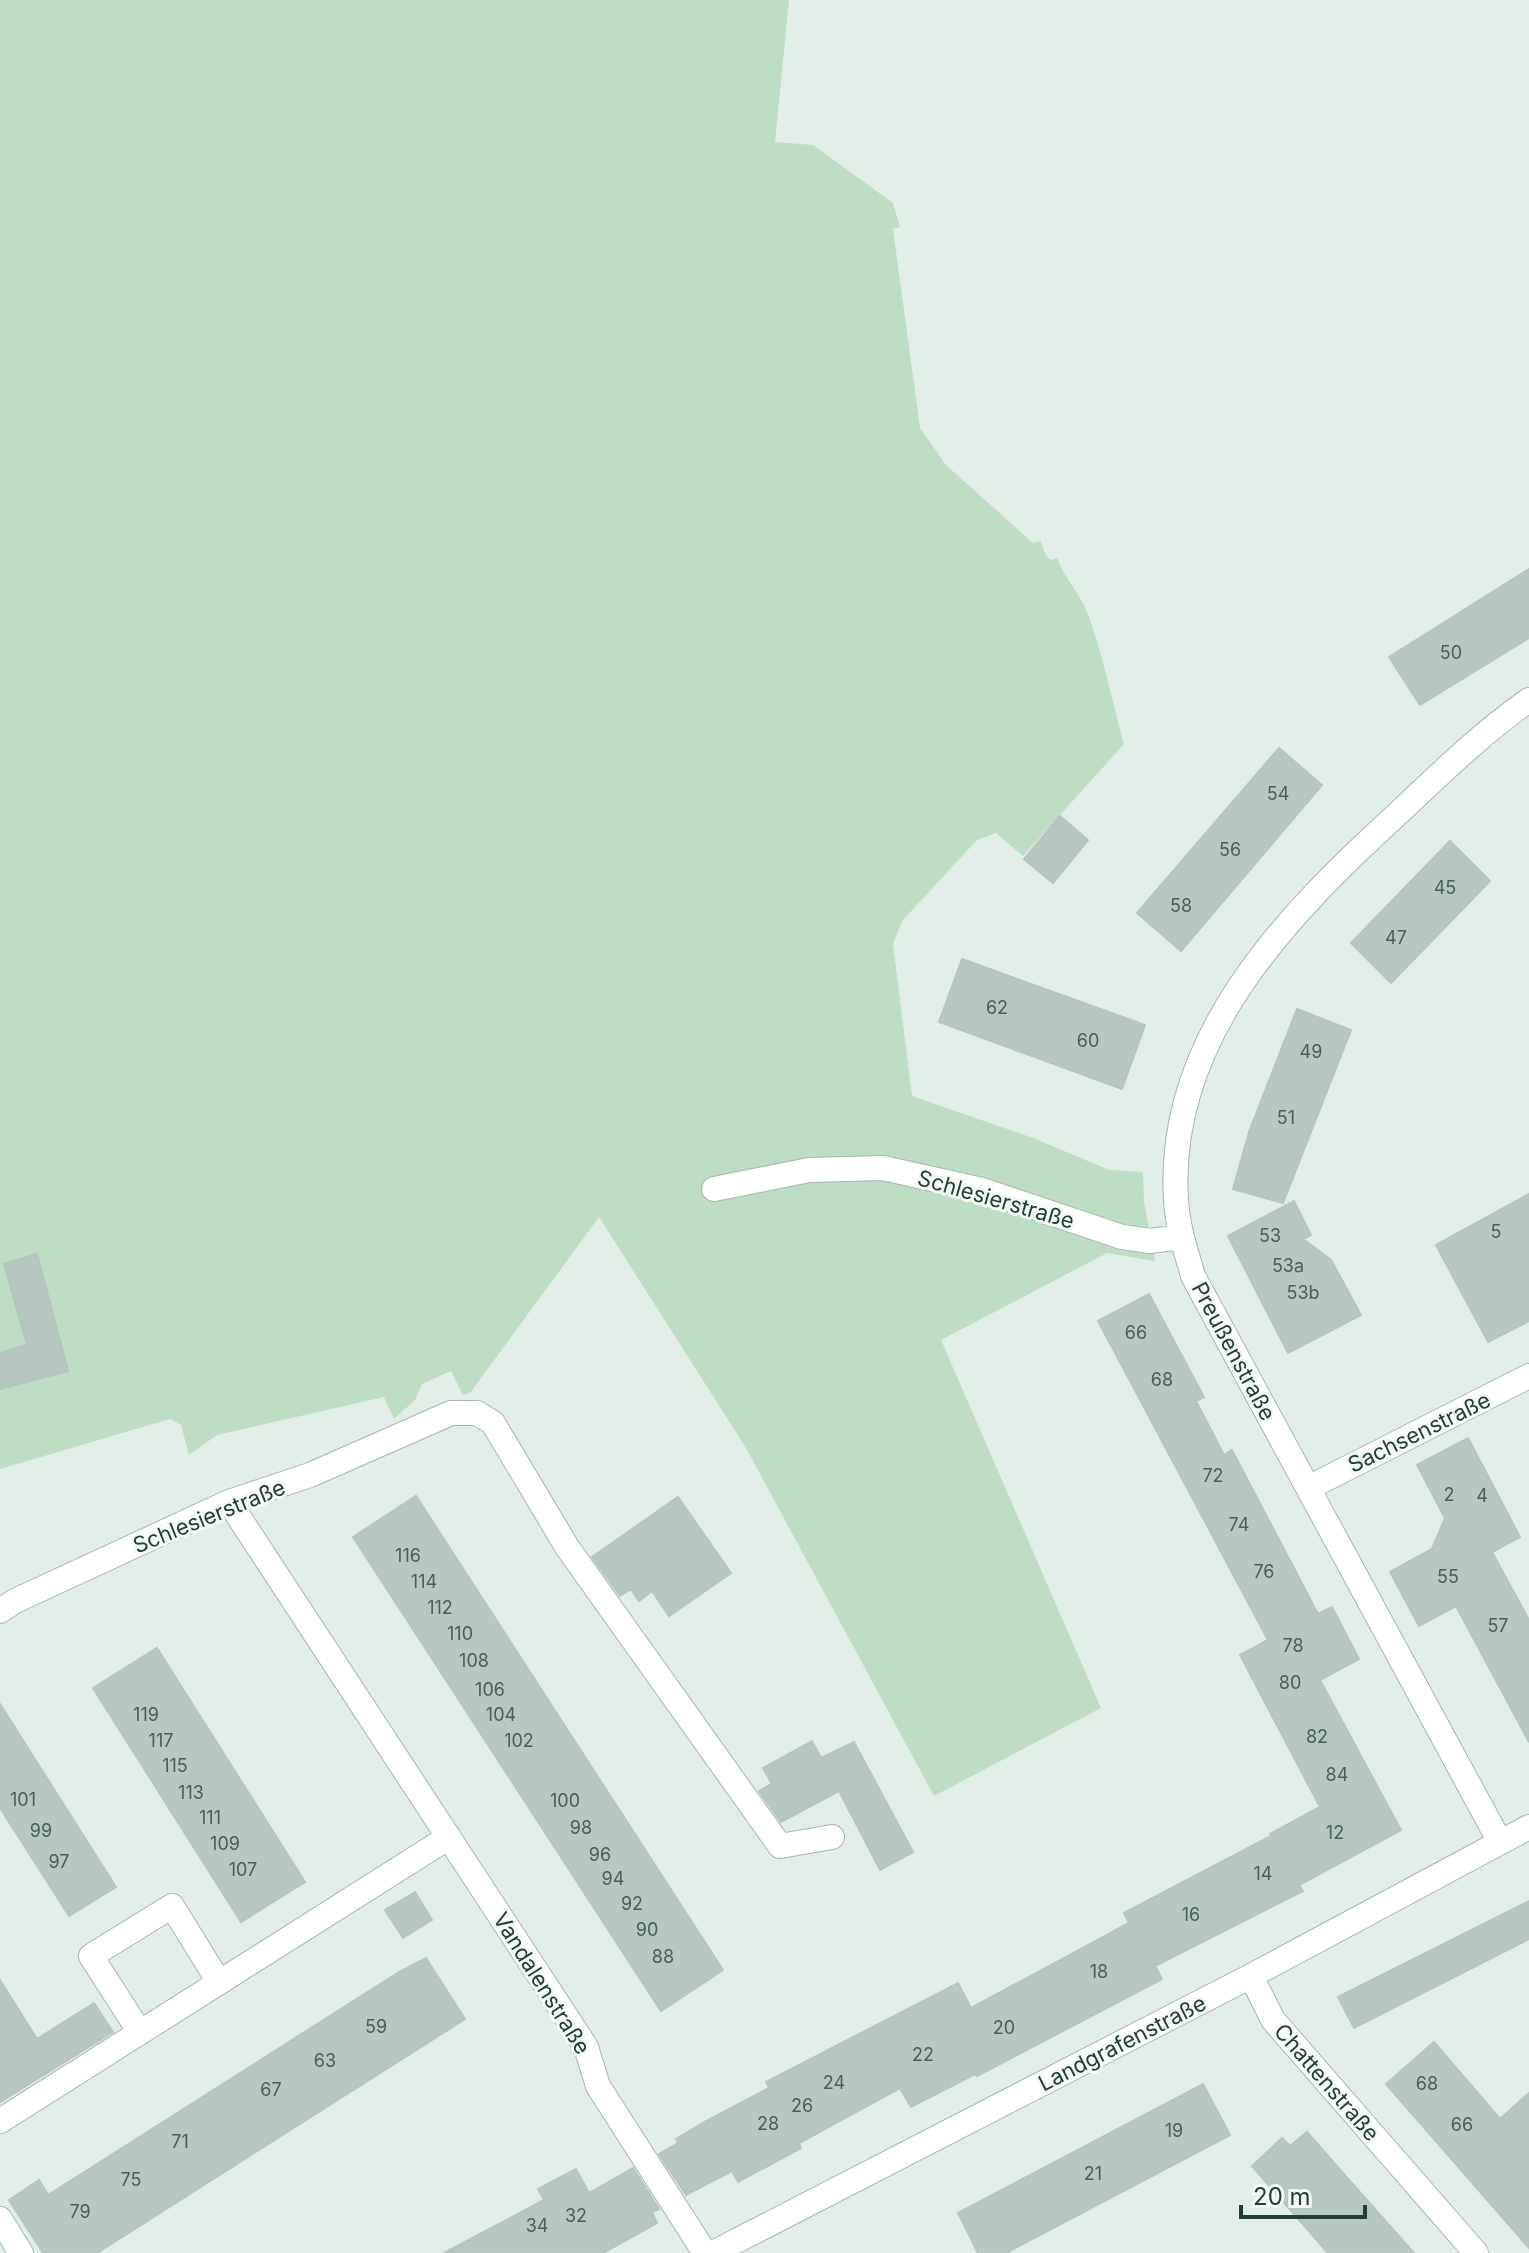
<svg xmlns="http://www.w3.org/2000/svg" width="1529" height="2253" font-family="Inter,sans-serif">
	<rect width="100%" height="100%" fill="#e3ede8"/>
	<!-- green -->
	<path fill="#bdddc4" d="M 0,0 L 789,0 L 775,142 L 813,145 L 893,203 L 900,227 L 893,229 L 920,428 L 946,465 L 1033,543 L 1041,541 L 1045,554 L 1051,560 L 1057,558 C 1064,577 1079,592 1087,612 C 1103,654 1112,701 1124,744 L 1023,856 L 996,833 L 977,840 L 902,921 L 893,944 L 912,1096 L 1036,1139 L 1109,1170 L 1143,1172 L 1144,1202 L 1155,1261 L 1107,1253 L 941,1340 L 1101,1708 L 934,1796 L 746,1448 L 599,1217 L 470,1393 L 463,1395 L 451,1371 L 422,1384 L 415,1400 L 394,1419 L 384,1397 L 217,1435 L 189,1455 L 181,1425 L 170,1419 L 0,1469 Z"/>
	<!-- building -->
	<path fill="#b8c7c1" stroke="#b6c6bf" stroke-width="2" d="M 1529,569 L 1529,638 L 1420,705 L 1389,657 Z
		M 1279,748 L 1322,785 L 1181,951 L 1137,913 Z
		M 1060,816 L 1088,840 L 1053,883 L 1024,859 Z
		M 1450,841 L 1490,881 L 1391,983 L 1351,943 Z
		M 962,959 L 1145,1025 L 1122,1089 L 939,1022 Z
		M 1297,1009 L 1351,1030 L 1283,1203 L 1233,1189 L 1249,1132 Z
		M 1529,1194 L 1529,1321 L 1488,1342 L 1436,1245 Z
		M 1294,1201 L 1311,1235 L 1303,1239 L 1331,1260 L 1361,1315 L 1288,1353 L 1228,1236 Z
		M 37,1254 L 68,1371 L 0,1389 L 0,1353 L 27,1345 L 4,1264 Z
		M 1149,1294 L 1204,1397 L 1196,1401 L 1224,1455 L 1232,1450 L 1318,1614 L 1332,1607 L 1359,1659 L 1320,1680 L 1401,1830 L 1299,1885 L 1303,1891 L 1155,1966 L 1162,1979 L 977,2076 L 975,2074 L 911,2107 L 900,2088 L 799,2143 L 801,2148 L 738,2182 L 732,2171 L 686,2195 L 659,2154 L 678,2143 L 676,2139 L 706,2121 L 769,2088 L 766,2082 L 958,1983 L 971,2008 L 1129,1923 L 1124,1913 L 1271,1836 L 1270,1834 L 1320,1807 L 1240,1655 L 1268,1640 L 1098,1321 Z
		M 1468,1438 L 1520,1537 L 1492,1552 L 1529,1620 L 1529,1742 L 1456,1606 L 1419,1626 L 1390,1572 L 1432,1549 L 1445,1518 L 1417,1465 Z
		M 416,1496 L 723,1970 L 661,2011 L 353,1537 Z
		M 678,1497 L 731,1573 L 669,1616 L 652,1591 L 639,1601 L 631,1589 L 620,1596 L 592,1557 Z
		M 157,1648 L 305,1882 L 241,1922 L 93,1688 Z
		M 0,1704 L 116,1887 L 69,1916 L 0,1808 Z
		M 812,1741 L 821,1758 L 854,1742 L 913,1852 L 880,1870 L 839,1791 L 781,1822 L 759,1791 L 772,1784 L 763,1768 Z
		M 415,1892 L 432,1920 L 403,1938 L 385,1910 Z
		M 1529,1901 L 1529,1939 L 1354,2028 L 1338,1997 Z
		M 426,1958 L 465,2019 L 97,2253 L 43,2253 L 9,2200 L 39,2180 L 48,2195 L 399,1972 Z
		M 0,1980 L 37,2039 L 94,2003 L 113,2032 L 0,2102 Z
		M 1434,2042 L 1500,2119 L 1529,2093 L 1529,2248 L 1386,2084 Z
		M 1203,2084 L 1230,2135 L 1006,2253 L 978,2253 L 958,2213 Z
		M 1307,2132 L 1342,2172 L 1414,2253 L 1328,2253 L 1252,2166 L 1282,2138 L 1290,2146 Z
		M 633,2168 L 659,2209 L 652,2212 L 657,2223 L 603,2253 L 444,2253 L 544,2200 L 538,2189 L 576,2169 L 589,2193 Z"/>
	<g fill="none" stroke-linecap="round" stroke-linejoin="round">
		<!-- minor casing -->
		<g stroke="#a6b5af" stroke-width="26">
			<path id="minor" d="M 714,1189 L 809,1170 L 883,1168 L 982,1190 L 1122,1237 L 1150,1241 L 1182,1237
				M 1308,1488 L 1529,1376
				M 229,1502 L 586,2047 L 598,2086 L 705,2253
				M 0,1611 L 15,1601 L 229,1502 L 310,1475 L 451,1413 L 477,1413 L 493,1423 L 567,1547 L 780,1846 L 832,1837
				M 1500,1842 L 1193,1276 C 1186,1251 1177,1225 1176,1199 C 1166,1041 1283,919 1391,820 C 1435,779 1480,734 1529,700
				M 1251,1976 L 1273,2020 L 1476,2253
				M 139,2031 L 91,1956 L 172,1906 L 219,1982
				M 0,2121 L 449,1837
				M 0,2219 L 21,2253
				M 713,2253 L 1251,1976 L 1529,1827"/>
		</g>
		<!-- minor -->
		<use href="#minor" stroke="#fff" stroke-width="24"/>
	</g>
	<g text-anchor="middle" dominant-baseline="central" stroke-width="6" stroke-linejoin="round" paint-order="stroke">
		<!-- number labels -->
		<g font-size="18" fill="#486059">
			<text x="1451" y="652">50</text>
			<text x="1278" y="793">54</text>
			<text x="1230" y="849">56</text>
			<text x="1445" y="887">45</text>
			<text x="1181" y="905">58</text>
			<text x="1396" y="937">47</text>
			<text x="997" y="1007">62</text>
			<text x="1088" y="1040">60</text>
			<text x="1311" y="1051">49</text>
			<text x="1286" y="1117">51</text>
			<text x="1496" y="1231">5</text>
			<text x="1270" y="1235">53</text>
			<text x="1288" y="1265">53a</text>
			<text x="1303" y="1292">53b</text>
			<text x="1136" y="1332">66</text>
			<text x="1162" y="1379">68</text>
			<text x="1213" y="1475">72</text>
			<text x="1449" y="1494">2</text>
			<text x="1482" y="1495">4</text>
			<text x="1239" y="1524">74</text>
			<text x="408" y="1555">116</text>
			<text x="1264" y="1571">76</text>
			<text x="1448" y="1576">55</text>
			<text x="424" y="1581">114</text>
			<text x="440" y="1607">112</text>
			<text x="1498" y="1625">57</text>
			<text x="460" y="1633">110</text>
			<text x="1293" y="1645">78</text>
			<text x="474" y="1660">108</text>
			<text x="1290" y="1682">80</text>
			<text x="490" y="1689">106</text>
			<text x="146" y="1714">119</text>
			<text x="501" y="1714">104</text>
			<text x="1317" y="1736">82</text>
			<text x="161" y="1740">117</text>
			<text x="519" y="1740">102</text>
			<text x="175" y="1765">115</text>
			<text x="1337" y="1774">84</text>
			<text x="191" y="1792">113</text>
			<text x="23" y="1799">101</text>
			<text x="565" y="1800">100</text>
			<text x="210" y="1817">111</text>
			<text x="581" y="1827">98</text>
			<text x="41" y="1830">99</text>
			<text x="1335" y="1832">12</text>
			<text x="225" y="1843">109</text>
			<text x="600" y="1854">96</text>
			<text x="59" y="1861">97</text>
			<text x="243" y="1869">107</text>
			<text x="1263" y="1873">14</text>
			<text x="613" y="1878">94</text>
			<text x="632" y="1903">92</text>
			<text x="1191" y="1914">16</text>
			<text x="647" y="1929">90</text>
			<text x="663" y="1956">88</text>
			<text x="1099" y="1971">18</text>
			<text x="376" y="2026">59</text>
			<text x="1004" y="2027">20</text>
			<text x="923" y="2054">22</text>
			<text x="325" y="2060">63</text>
			<text x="834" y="2082">24</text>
			<text x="1427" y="2083">68</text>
			<text x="271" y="2089">67</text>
			<text x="802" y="2105">26</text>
			<text x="768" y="2123">28</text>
			<text x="1462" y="2124">66</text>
			<text x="1174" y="2130">19</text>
			<text x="180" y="2141">71</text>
			<text x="1093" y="2173">21</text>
			<text x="131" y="2179">75</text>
			<text x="80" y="2211">79</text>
			<text x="576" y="2215">32</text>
			<text x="537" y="2225">34</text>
		</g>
		<!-- street labels -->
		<g font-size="22" fill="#233e36" stroke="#f4f9f6">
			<text transform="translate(996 1199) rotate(16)">Schlesierstraße</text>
			<text transform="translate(1234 1351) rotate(62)">Preußenstraße</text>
			<text transform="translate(1419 1432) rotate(-26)">Sachsenstraße</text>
			<text transform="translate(209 1516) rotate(-22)">Schlesierstraße</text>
			<text transform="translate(542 1983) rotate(58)">Vandalenstraße</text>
			<text transform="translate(1122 2043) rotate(-27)">Landgrafenstraße</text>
			<text transform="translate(1327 2082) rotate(49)">Chattenstraße</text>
		</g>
	</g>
	<!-- scale -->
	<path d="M1241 2205v12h124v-12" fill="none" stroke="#233e36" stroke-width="4"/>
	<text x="1253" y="2205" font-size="24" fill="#233e36" stroke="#f4f9f6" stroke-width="6" paint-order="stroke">20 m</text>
</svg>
